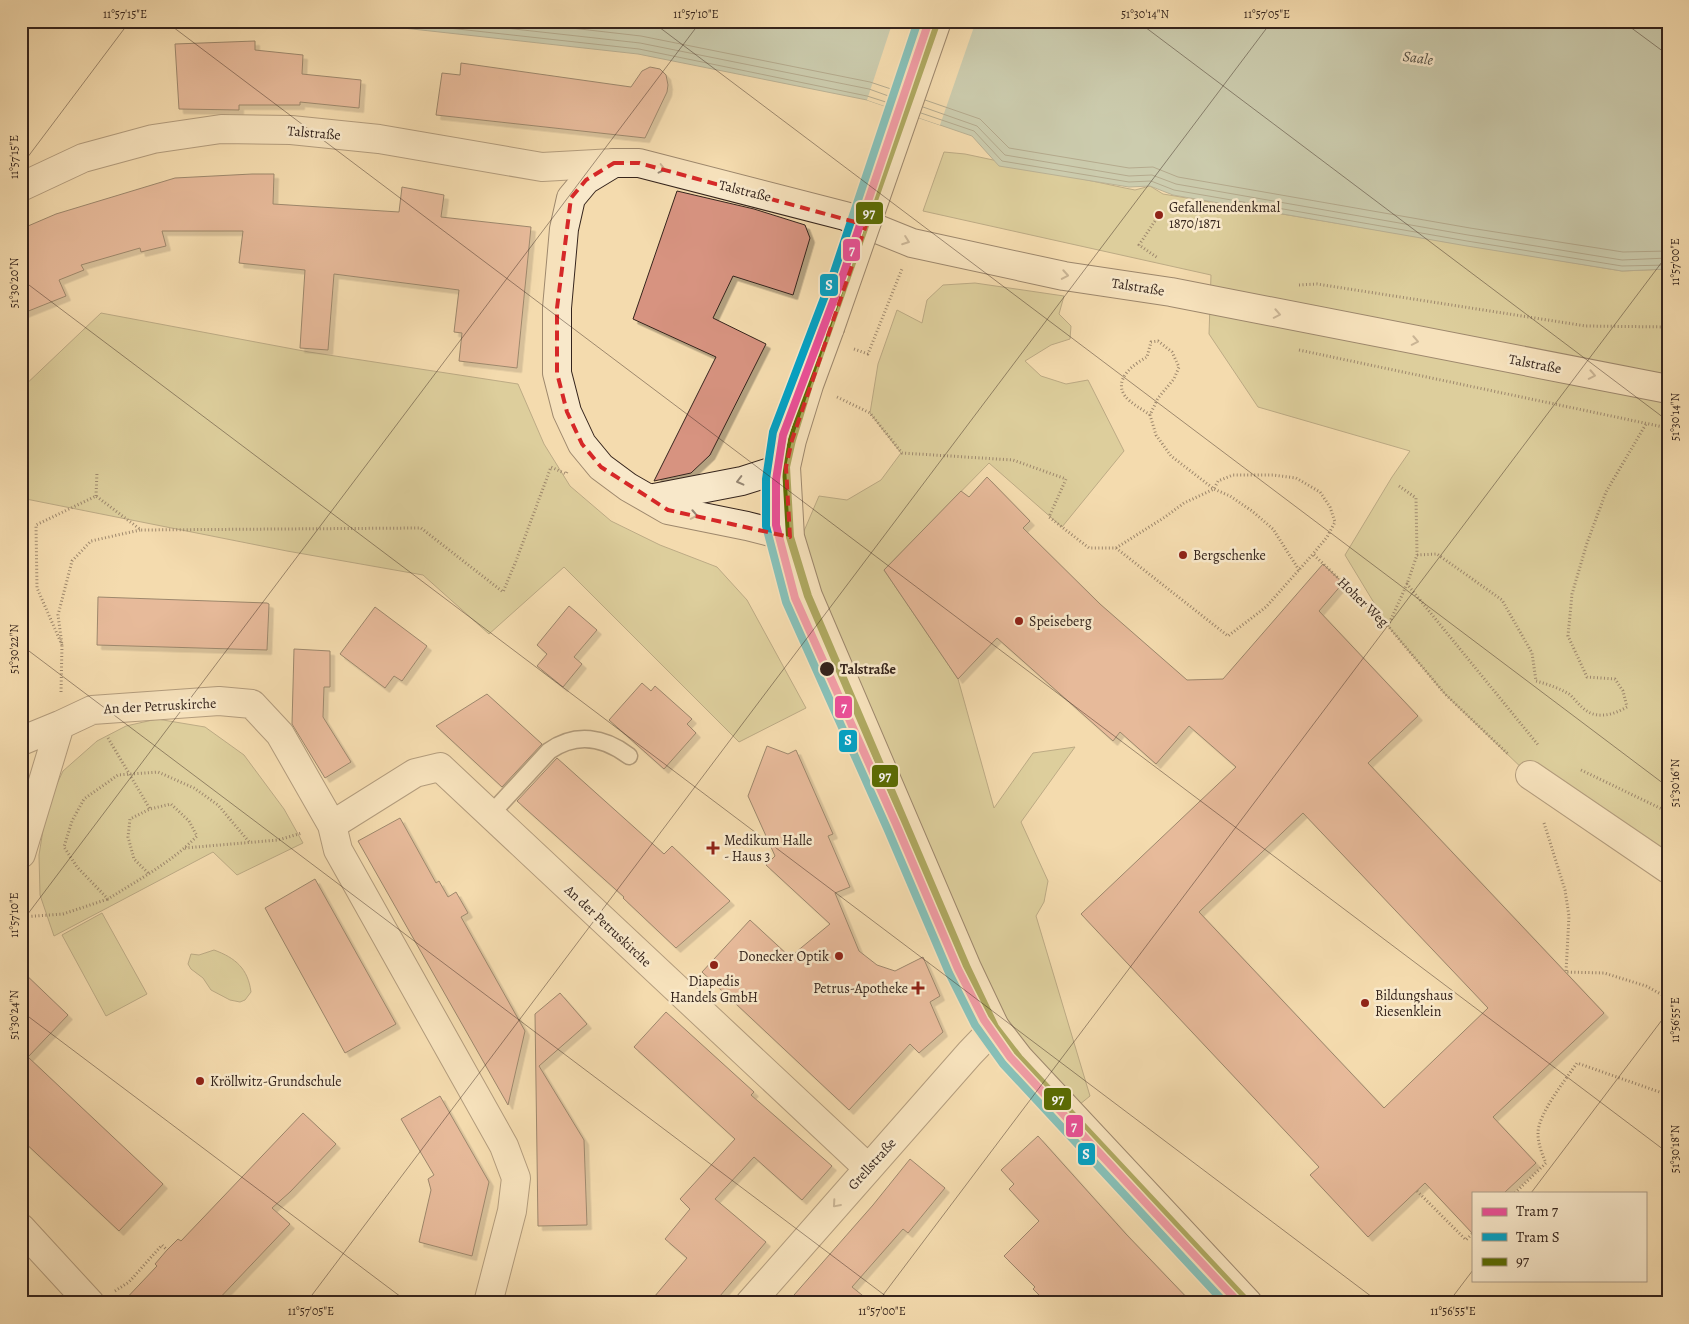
<svg xmlns="http://www.w3.org/2000/svg" width="1689" height="1324" font-family="Alegreya,serif">
	<defs>
		<filter id="shadow"><feDropShadow dx="4.5" dy="4.5" stdDeviation="0" flood-color="#0004"/></filter>
	</defs>
	<rect width="100%" height="100%" fill="#f4dbae"/>
	<filter id="stains"><feTurbulence type="fractalNoise" baseFrequency=".004" numOctaves="4"/><feColorMatrix values="0 0 0 0 .2 0 0 0 0 .09 0 0 0 0 .02 0 0 0 .5 -.17"/></filter>
	<radialGradient id="worn" r=".72"><stop offset=".6" stop-color="#630" stop-opacity="0"/><stop offset="1" stop-color="#630" stop-opacity=".3"/></radialGradient>
	<!-- green -->
	<path fill="#c0be86" stroke="#7a7151" d="M 944,152 L 965,154 L 1125,188 L 1135,190 L 1150,186 L 1163,194 L 1622,271 L 1668,269 L 1668,869 L 1529,775 L 1445,694 L 1388,626 L 1345,555 L 1392,477 L 1410,451 L 1258,407 L 1209,334 L 1211,275 L 923,211 Z
		M 975,283 L 1064,296 L 1059,314 L 1071,326 L 1070,339 L 1051,345 L 1025,361 L 1041,376 L 1066,384 L 1088,380 L 1124,451 L 1062,527 L 989,463 L 884,570 L 958,679 L 994,808 L 1033,753 L 1075,747 L 1021,822 L 1048,881 L 1044,902 L 1036,916 L 1090,1096 L 1074,1109 L 999,1013 L 843,661 L 801,538 L 819,496 L 847,500 L 881,480 L 901,453 L 870,413 L 878,364 L 897,310 L 922,323 L 927,300 L 943,285 Z
		M 101,313 L 309,352 L 518,384 L 544,444 L 570,486 L 611,521 L 660,545 L 717,567 L 747,600 L 806,708 L 739,742 L 564,567 L 489,634 L 423,575 L 287,551 L 21,498 L 21,389 Z
		M 157,719 L 205,727 L 244,755 L 284,809 L 303,843 L 237,875 L 213,852 L 54,936 L 40,895 L 39,855 L 47,805 L 63,771 L 97,741 L 126,726 Z
		M 102,913 L 147,994 L 106,1016 L 62,935 Z
		M 214,950 C 236,958 248,969 251,992 L 245,1000 L 240,1002 L 230,1000 L 211,990 L 203,978 L 191,969 L 188,964 L 191,954 L 199,955 Z"/>
	<!-- water -->
	<path fill="#9cbbae" stroke="#737f74" d="M 340,21 L 1668,21 L 1668,269 L 1622,271 L 1467,246 L 1173,195 L 1150,186 L 1129,187 L 999,166 L 972,136 L 867,100 L 638,54 Z"/>
	<!-- pier -->
	<path fill="#f4dbae" d="M 893,21 L 976,21 L 940,125 L 867,100 Z"/>
	<g fill="none" stroke-linecap="round" stroke-linejoin="round">
		<!-- shore -->
		<path stroke="#687065" stroke-width="1" d="M 385,21 L 639,49 L 867,96 L 892,104
			M 442,21 L 640,43 L 869,89 L 894,98
			M 510,21 L 641,36 L 870,82 L 897,91
			M 925,100 L 980,119 L 1009,148 L 1129,168 L 1153,167 L 1178,177 L 1470,228 L 1623,252 L 1668,251
			M 923,107 L 977,126 L 1005,155 L 1129,176 L 1152,175 L 1176,184 L 1468,235 L 1622,260 L 1668,258
			M 921,113 L 974,131 L 1002,161 L 1129,182 L 1151,181 L 1174,190 L 1467,241 L 1622,266 L 1668,265"/>
	</g>
	<!-- building -->
	<path fill="#d79380" stroke="#35241c" fill-rule="evenodd" filter="url(#shadow)" d="M 255,41 L 255,50 L 303,55 L 302,74 L 361,80 L 359,108 L 300,102 L 300,105 L 239,105 L 239,110 L 179,109 L 175,44 Z
		M 461,63 L 631,87 L 642,71 L 650,67 L 660,69 L 666,75 L 668,85 L 667,92 L 645,138 L 436,115 L 442,73 L 460,75 Z
		M 252,174 L 274,174 L 273,204 L 399,212 L 402,187 L 444,195 L 441,217 L 531,227 L 517,368 L 459,361 L 462,333 L 454,332 L 459,290 L 334,274 L 328,350 L 300,348 L 305,270 L 239,263 L 243,231 L 162,231 L 166,246 L 141,252 L 140,248 L 81,265 L 84,270 L 59,280 L 66,296 L 21,314 L 21,229 L 56,214 L 175,178 Z
		M 677,191 L 754,209 L 805,225 L 810,238 L 793,295 L 733,276 L 713,318 L 766,344 L 710,455 L 691,473 L 654,481 L 716,357 L 633,319 Z
		M 987,477 L 1030,521 L 1023,528 L 1100,604 L 1187,680 L 1223,679 L 1323,564 L 1343,583 L 1319,611 L 1418,716 L 1368,763 L 1604,1013 L 1493,1117 L 1536,1163 L 1504,1193 L 1473,1193 L 1473,1234 L 1425,1183 L 1368,1237 L 1310,1175 L 1319,1167 L 1081,914 L 1236,767 L 1189,726 L 1156,764 L 1120,732 L 1113,741 L 997,638 L 958,679 L 884,570 L 961,491 L 969,497 ZM 1303,813 L 1488,1008 L 1384,1108 L 1199,912 Z
		M 98,597 L 267,603 L 269,604 L 267,650 L 97,645 Z
		M 569,606 L 597,630 L 574,657 L 582,664 L 563,687 L 537,666 L 547,654 L 537,645 Z
		M 375,607 L 427,646 L 402,681 L 394,676 L 385,688 L 340,654 Z
		M 294,649 L 330,651 L 330,687 L 324,687 L 323,717 L 351,762 L 325,778 L 292,724 Z
		M 642,683 L 651,691 L 655,686 L 692,719 L 687,724 L 696,733 L 664,769 L 609,720 Z
		M 487,694 L 542,744 L 502,787 L 436,726 Z
		M 767,746 L 788,754 L 796,750 L 833,834 L 828,836 L 850,887 L 835,893 L 859,951 L 877,965 L 895,971 L 923,957 L 940,996 L 930,1002 L 943,1032 L 919,1053 L 910,1044 L 849,1110 L 702,972 L 750,920 L 790,957 L 830,924 L 766,865 L 775,856 L 748,796 Z
		M 557,758 L 664,854 L 672,846 L 730,901 L 676,948 L 623,898 L 624,897 L 517,801 Z
		M 400,818 L 436,883 L 439,881 L 448,897 L 456,892 L 468,913 L 461,917 L 525,1031 L 508,1105 L 358,841 Z
		M 315,879 L 396,1024 L 345,1053 L 265,908 Z
		M 21,970 L 68,1015 L 28,1057 L 163,1184 L 119,1231 L 21,1139 Z
		M 560,993 L 587,1024 L 539,1066 L 584,1140 L 587,1225 L 538,1226 L 535,1014 Z
		M 666,1012 L 754,1092 L 751,1095 L 832,1166 L 802,1200 L 754,1157 L 715,1199 L 766,1242 L 714,1303 L 649,1303 L 687,1258 L 665,1239 L 690,1209 L 680,1199 L 735,1139 L 634,1047 Z
		M 440,1096 L 489,1182 L 472,1256 L 419,1242 L 431,1190 L 428,1179 L 434,1175 L 401,1119 Z
		M 303,1113 L 336,1144 L 290,1192 L 272,1208 L 290,1224 L 215,1303 L 122,1303 L 157,1266 L 155,1264 L 167,1250 L 178,1239 L 181,1241 Z
		M 1038,1136 L 1126,1234 L 1192,1303 L 1047,1303 L 1033,1289 L 1035,1287 L 1004,1256 L 1039,1221 L 1009,1189 L 1014,1184 L 1001,1170 Z
		M 910,1159 L 945,1188 L 908,1233 L 903,1229 L 852,1287 L 872,1303 L 787,1303 L 873,1205 Z"/>
	<g fill="none" stroke-linecap="round" stroke-linejoin="round">
		<!-- lane casing -->
		<g stroke="#655240" stroke-width="19">
			<path id="lane" d="M 490,815 L 549,751 C 576,732 604,737 629,756"/>
		</g>
		<!-- street casing -->
		<g stroke="#655240" stroke-width="30">
			<path id="street" d="M 21,187 L 83,158 L 153,139 L 221,129 L 291,130 L 379,139 L 542,167 L 614,163
				M 21,741 L 60,725
				M 1530,775 L 1668,869
				M 332,825 L 415,773 L 440,767 L 868,1168
				M 21,854 L 60,725 L 92,710 L 219,701 L 252,704 L 280,734 L 332,825 L 338,850 L 504,1146 L 516,1178 L 512,1211 L 488,1303
				M 21,1228 L 90,1303
				M 750,1303 L 970,1053 L 995,1027"/>
		</g>
		<!-- secondary casing -->
		<g stroke="#35241c" stroke-width="30">
			<path id="secondary" d="M 830,328 L 809,385 L 792,440 L 786,467 L 790,537 L 808,596 L 967,968 L 995,1027 L 1019,1058 L 1248,1303
				M 649,499 L 742,481 L 786,467
				M 790,537 L 747,526 L 668,510 L 628,487 L 601,467 L 582,444 L 567,412 L 557,373 L 557,308 L 564,229 L 571,198 L 586,180 L 614,163 L 639,163 L 845,216 L 912,243 L 1064,276 L 1171,292 L 1668,389"/>
		</g>
		<!-- path -->
		<path stroke="#35241c" stroke-width="3" stroke-dasharray="1 2.5" stroke-linecap="butt" d="M 1155,221 L 1139,245 L 1158,258
			M 1299,285 L 1317,284 L 1586,326 L 1668,327
			M 854,349 L 868,354 L 902,269
			M 1299,350 L 1668,428
			M 837,397 L 870,413 L 902,453 L 1013,460 L 1066,479 L 1049,517 L 1089,548 L 1116,548 L 1228,636 L 1266,607 L 1313,554 L 1388,626 L 1445,694 L 1509,755
			M 1150,415 C 1142,409 1130,403 1125,396 C 1113,379 1134,364 1147,357 L 1151,342 L 1158,341 L 1172,352 L 1179,367 L 1174,379 L 1158,398 L 1150,415 L 1156,435 L 1171,456 L 1214,489 L 1230,496 L 1252,511 L 1273,529 L 1299,570
			M 1399,486 L 1416,498 L 1417,555 L 1407,584
			M 96,496 L 97,472
			M 1116,548 L 1165,517 L 1184,503 L 1214,489 L 1218,481 L 1233,475 L 1273,475 L 1296,478 L 1320,492 L 1330,507 L 1335,522 L 1327,537 L 1313,554
			M 1417,555 L 1437,554 L 1502,600 L 1532,653 L 1536,681 C 1547,684 1559,688 1569,694 C 1574,698 1578,704 1583,708 C 1596,720 1613,715 1627,707 L 1623,691 L 1615,679 L 1587,677 L 1568,636 L 1572,594 L 1587,543 L 1606,492 L 1646,424
			M 1388,626 L 1407,584 L 1539,746
			M 62,645 L 37,588 L 36,525 L 96,496 L 141,530 L 421,528 L 503,592 L 516,561 L 551,467 L 566,474 L 567,472
			M 61,692 L 62,645 L 58,615 L 72,561 L 91,541 L 140,530
			M 108,738 L 150,809
			M 1581,770 L 1668,812
			M 1544,823 L 1565,890 L 1569,916 L 1566,972 L 1604,973 L 1646,986 L 1668,998
			M 185,848 L 278,840 L 302,833
			M 148,873 L 134,859 L 128,837 L 130,819 L 150,809 L 171,804 L 189,821 L 197,836 C 172,862 138,880 108,899 L 77,867 L 64,847 L 72,821 L 84,799 L 118,775 L 158,772 L 194,788 L 218,805 L 250,843
			M 21,917 L 63,914 L 108,899
			M 1417,1191 L 1466,1240 L 1473,1233
			M 1515,1193 L 1546,1163 C 1542,1154 1538,1144 1538,1133 C 1538,1114 1566,1079 1577,1063 L 1668,1095
			M 115,1291 L 129,1282 L 162,1245 L 167,1250"/>
		<!-- lane -->
		<use href="#lane" stroke="#f8e8ca" stroke-width="16"/>
		<!-- street -->
		<use href="#street" stroke="#f8e8ca" stroke-width="28"/>
		<!-- secondary -->
		<use href="#secondary" stroke="#f8e8ca" stroke-width="28"/>
		<!-- secondary-bridge casing -->
		<g stroke="#35241c" stroke-width="30" stroke-linecap="butt">
			<path id="secondary-bridge" d="M 830,328 L 937,21"/>
		</g>
		<!-- secondary-bridge -->
		<use href="#secondary-bridge" stroke="#f8e8ca" stroke-width="28"/>
		<!-- bus-1 casing -->
		<g stroke="#f8e8ca" stroke-width="11">
			<path id="bus-1" d="M 937,21 L 809,385 L 792,440 L 786,467 L 790,537 L 808,596 L 967,968 L 995,1027 L 1019,1058 L 1248,1303"/>
		</g>
		<!-- bus-1 -->
		<use href="#bus-1" stroke="#5a6c02" stroke-width="8"/>
		<!-- tram-1 casing -->
		<g stroke="#f8e8ca" stroke-width="11">
			<path id="tram-1" d="M 929,21 L 843,275 L 783,435 L 776,480 L 776,525 L 795,598 L 896,824 L 958,969 L 984,1020 L 1010,1057 L 1239,1303"/>
		</g>
		<!-- tram-2 casing -->
		<g stroke="#f8e8ca" stroke-width="11">
			<path id="tram-2" d="M 918,21 L 834,272 L 773,432 L 766,479 L 766,526 L 786,602 L 887,828 L 949,973 L 975,1025 L 1003,1064 L 1225,1303"/>
		</g>
		<!-- tram-1 -->
		<use href="#tram-1" stroke="#ea5097" stroke-width="8"/>
		<!-- tram-2 -->
		<use href="#tram-2" stroke="#03a2c5" stroke-width="8"/>
	</g>
	<!-- one-way arrows -->
	<defs><path id="oneway-chevron" d="M-2-3.5L2.5 0L-2 3.5" fill="none" stroke-width="1.6" stroke-linecap="round" stroke-linejoin="round" transform="scale(1.25)"/></defs>
	<g stroke="#968673">
		<use href="#oneway-chevron" transform="translate(662 169) rotate(14)"/>
		<use href="#oneway-chevron" transform="translate(906 241) rotate(20)"/>
		<use href="#oneway-chevron" transform="translate(1065 275) rotate(10)"/>
		<use href="#oneway-chevron" transform="translate(1277 314) rotate(11)"/>
		<use href="#oneway-chevron" transform="translate(1415 341) rotate(11)"/>
		<use href="#oneway-chevron" transform="translate(1592 375) rotate(11)"/>
		<use href="#oneway-chevron" transform="translate(740 481) rotate(166)"/>
		<use href="#oneway-chevron" transform="translate(694 515) rotate(11)"/>
		<use href="#oneway-chevron" transform="translate(836 1204) rotate(131)"/>
	</g>
	<!-- marked area -->
	<path d="M0 0H1689V1324H0ZM 614,163 L 639,163 L 866,225 L 792,440 L 786,467 L 790,537 L 668,510 L 601,467 L 582,444 L 567,412 L 557,373 L 557,308 L 571,198 L 586,180 Z" fill="#f4dbae" fill-opacity=".55" fill-rule="evenodd"/>
	<path fill="none" stroke="#d62828" stroke-width="4" stroke-dasharray="10 6" stroke-linejoin="round" d="M 614,163 L 639,163 L 866,225 L 792,440 L 786,467 L 790,537 L 668,510 L 601,467 L 582,444 L 567,412 L 557,373 L 557,308 L 571,198 L 586,180 Z"/>
	<!-- ticks -->
	<path fill="none" stroke="#35241c" stroke-width="1" stroke-opacity="0.45" d="M 165,21 L 1668,1153M 651,21 L 1668,787M 1137,21 L 1668,421M 1622,21 L 1668,55M 21,166 L 130,21M 21,279 L 1380,1303M 21,645 L 895,1303M 21,923 L 701,21M 21,1011 L 409,1303M 1531,1193 L 1668,1012M 306,1303 L 1272,21M 877,1303 L 1668,254M 1448,1303 L 1473,1270"/>
	<!-- markers -->
	<g fill="#8f2418" stroke="#f8e8ca" stroke-width="2">
		<circle cx="1159" cy="215" r="5"/>
		<circle cx="1183" cy="555" r="5"/>
		<circle cx="1019" cy="621" r="5"/>
		<path d="M710.5 840.5h5v5h5v5h-5v5h-5v-5h-5v-5h5z"/>
		<circle cx="839" cy="956" r="5"/>
		<circle cx="714" cy="965" r="5"/>
		<path d="M915.5 980.5h5v5h5v5h-5v5h-5v-5h-5v-5h5z"/>
		<circle cx="1365" cy="1003" r="5"/>
		<circle cx="200" cy="1081" r="5"/>
	</g>
	<circle fill="#35241c" stroke="#f8e8ca" stroke-width="2" cx="827" cy="669" r="8"/>
	<g text-anchor="middle" dominant-baseline="central" stroke-width="5" stroke-linejoin="round" paint-order="stroke">
		<!-- street labels -->
		<g font-size="14" fill="#35241c" stroke="#f8e8ca">
			<text transform="translate(314 133) rotate(5)">Talstraße</text>
			<text transform="translate(745 191) rotate(14)">Talstraße</text>
			<text transform="translate(1138 287) rotate(9)">Talstraße</text>
			<text transform="translate(1535 364) rotate(11)">Talstraße</text>
			<text transform="translate(1363 602) rotate(44)">Hoher Weg</text>
			<text transform="translate(160 706) rotate(-3)">An der Petruskirche</text>
			<text transform="translate(608 926) rotate(43)">An der Petruskirche</text>
			<text transform="translate(872 1164) rotate(-48)">Grellstraße</text>
		</g>
		<!-- poi labels -->
		<g font-size="14" fill="#35241c" stroke="#f8e8ca" text-anchor="start">
			<text x="1169" y="207">Gefallenendenkmal<tspan x="1169" dy="16">1870/1871</tspan></text>
			<text x="1193" y="555">Bergschenke</text>
			<text x="1029" y="621">Speiseberg</text>
			<text x="724" y="840">Medikum Halle<tspan x="724" dy="16">- Haus 3</tspan></text>
			<text x="829" y="956" text-anchor="end">Donecker Optik</text>
			<text x="714" y="981" text-anchor="middle">Diapedis<tspan x="714" dy="16">Handels GmbH</tspan></text>
			<text x="908" y="988" text-anchor="end">Petrus-Apotheke</text>
			<text x="1375" y="995">Bildungshaus<tspan x="1375" dy="16">Riesenklein</tspan></text>
			<text x="210" y="1081">Kröllwitz-Grundschule</text>
		</g>
		<!-- stop labels -->
		<g font-size="14" font-weight="bold" fill="#35241c" stroke="#f8e8ca" text-anchor="start">
			<text x="840" y="669">Talstraße</text>
		</g>
		<!-- water labels -->
		<g font-size="15" font-style="italic" fill="#545148" stroke="#f8e8ca">
			<text transform="translate(1418 58) rotate(8)">Saale</text>
		</g>
	</g>
	<g stroke="#f8e8ca" stroke-width="2">
		<rect x="855" y="201" width="29" height="24" rx="5" fill="#5a6c02"/>
		<rect x="842" y="238" width="19" height="24" rx="5" fill="#ea5097"/>
		<rect x="819" y="273" width="20" height="24" rx="5" fill="#03a2c5"/>
		<rect x="834" y="695" width="19" height="24" rx="5" fill="#ea5097"/>
		<rect x="838" y="729" width="20" height="24" rx="5" fill="#03a2c5"/>
		<rect x="871" y="764" width="28" height="24" rx="5" fill="#5a6c02"/>
		<rect x="1043" y="1087" width="29" height="24" rx="5" fill="#5a6c02"/>
		<rect x="1065" y="1114" width="19" height="24" rx="5" fill="#ea5097"/>
		<rect x="1077" y="1142" width="19" height="24" rx="5" fill="#03a2c5"/>
	</g>
	<g font-size="14" text-anchor="middle" font-weight="bold" fill="#fff">
		<text x="869" y="218">97</text>
		<text x="852" y="255">7</text>
		<text x="829" y="290">S</text>
		<text x="844" y="712">7</text>
		<text x="848" y="745">S</text>
		<text x="885" y="781">97</text>
		<text x="1058" y="1104">97</text>
		<text x="1074" y="1131">7</text>
		<text x="1086" y="1159">S</text>
	</g>
	<!-- margin -->
	<rect width="1689" height="1324" fill="none" stroke="#f4dbae" stroke-width="55"/>
	<!-- legend -->
	<rect x="1472" y="1192" width="175" height="90" fill="#f8e8ca" stroke="#aa9a84"/>
	<rect x="1482" y="1208" width="25" height="8" fill="#ea5097" stroke="#aa9a84"/>
	<text x="1516" y="1216" font-size="15" fill="#35241c">Tram 7</text>
	<rect x="1482" y="1233" width="25" height="8" fill="#03a2c5" stroke="#aa9a84"/>
	<text x="1516" y="1242" font-size="15" fill="#35241c">Tram S</text>
	<rect x="1482" y="1258" width="25" height="8" fill="#5a6c02" stroke="#aa9a84"/>
	<text x="1516" y="1266" font-size="15" fill="#35241c">97</text>
	<rect x="28" y="28" width="1634" height="1268" fill="none" stroke="#35241c" stroke-width="2"/>
	<g font-size="12" text-anchor="middle" fill="#35241c">
		<text x="125" y="18">11°57'15"E</text>
		<text x="696" y="18">11°57'10"E</text>
		<text x="1145" y="18">51°30'14"N</text>
		<text x="1267" y="18">11°57'05"E</text>
		<text transform="translate(14 157) rotate(-90)" y="4">11°57'15"E</text>
		<text transform="translate(1675 262) rotate(-90)" y="4">11°57'00"E</text>
		<text transform="translate(14 283) rotate(-90)" y="4">51°30'20"N</text>
		<text transform="translate(1675 417) rotate(-90)" y="4">51°30'14"N</text>
		<text transform="translate(14 649) rotate(-90)" y="4">51°30'22"N</text>
		<text transform="translate(1675 783) rotate(-90)" y="4">51°30'16"N</text>
		<text transform="translate(14 915) rotate(-90)" y="4">11°57'10"E</text>
		<text transform="translate(14 1015) rotate(-90)" y="4">51°30'24"N</text>
		<text transform="translate(1675 1020) rotate(-90)" y="4">11°56'55"E</text>
		<text transform="translate(1675 1149) rotate(-90)" y="4">51°30'18"N</text>
		<text x="311" y="1315">11°57'05"E</text>
		<text x="882" y="1315">11°57'00"E</text>
		<text x="1453" y="1315">11°56'55"E</text>
	</g>
	<rect width="100%" height="100%" filter="url(#stains)"/>
	<rect width="100%" height="100%" fill="url(#worn)"/>
</svg>
